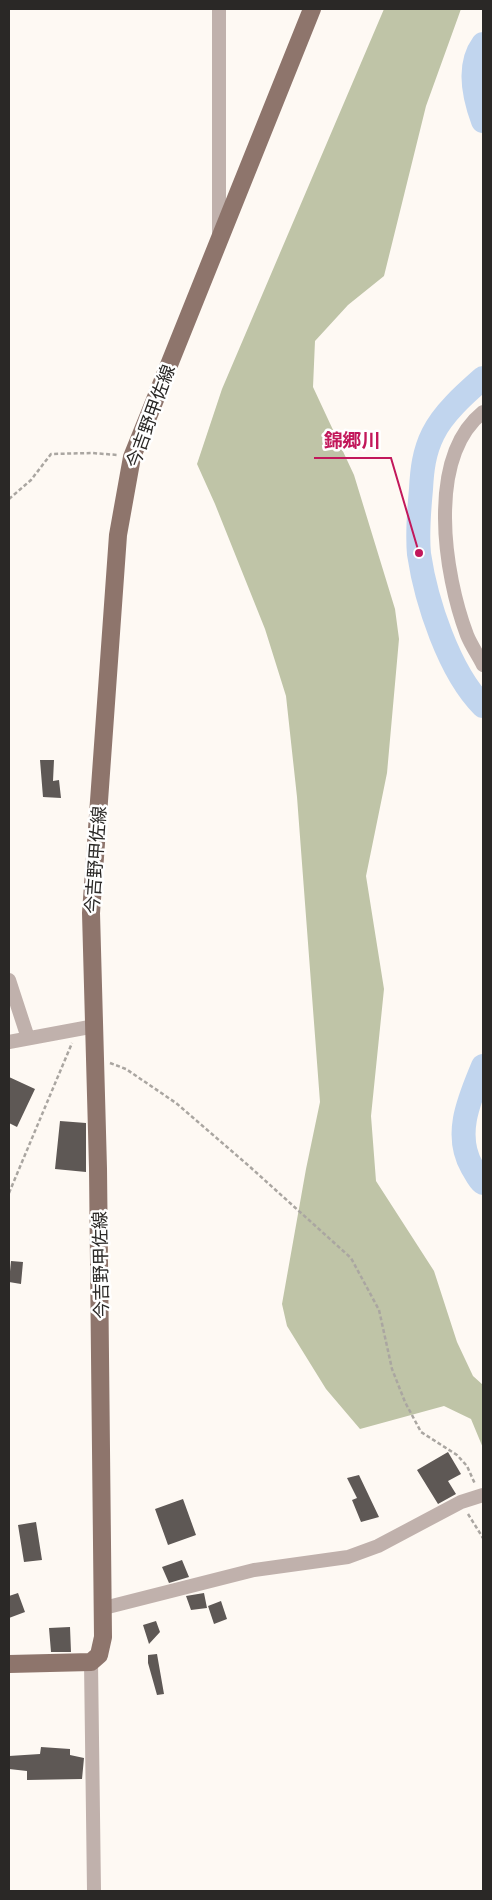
<svg xmlns="http://www.w3.org/2000/svg" width="492" height="1900" font-family="'Noto Sans','Noto Sans JP',sans-serif">
	<rect width="100%" height="100%" fill="#fef9f3"/>
	<!-- forest -->
	<path fill="#bfc4a7" d="M 384,9 L 461,9 L 426,106 L 384,276 L 348,305 L 315,341 L 313,387 L 354,475 L 395,609 L 399,639 L 387,773 L 366,876 L 384,989 L 371,1116 L 376,1181 L 434,1271 L 457,1342 L 473,1376 L 483,1385 L 483,1448 L 471,1419 L 444,1406 L 360,1429 L 326,1389 L 287,1326 L 282,1304 L 306,1169 L 320,1102 L 297,797 L 286,696 L 265,629 L 215,504 L 197,464 L 222,389 Z"/>
	<g fill="none" stroke-linecap="round" stroke-linejoin="round">
		<!-- river -->
		<path stroke="#c1d5ee" stroke-width="24" d="M 483,44 C 467,66 474,97 483,121
			M 483,378 C 466,393 443,413 433,434 C 424,452 422,470 421,489 C 419,510 417,533 419,554 C 426,601 449,672 483,706
			M 483,1066 C 470,1098 453,1134 472,1167 C 476,1173 478,1179 483,1183"/>
	</g>
	<!-- building -->
	<path fill="#5e5855" d="M 40,760 L 54,760 L 53,781 L 59,780 L 61,798 L 43,797 Z
		M 9,1077 L 35,1089 L 17,1127 L 9,1123 Z
		M 60,1121 L 86,1123 L 86,1172 L 55,1169 Z
		M 11,1261 L 23,1262 L 21,1284 L 9,1282 Z
		M 448,1452 L 461,1474 L 448,1481 L 456,1494 L 438,1504 L 417,1470 Z
		M 359,1475 L 379,1517 L 361,1522 L 352,1500 L 357,1498 L 347,1478 Z
		M 183,1499 L 196,1535 L 168,1545 L 155,1509 Z
		M 36,1522 L 42,1560 L 24,1562 L 18,1525 Z
		M 182,1560 L 189,1577 L 169,1583 L 162,1567 Z
		M 18,1593 L 25,1612 L 9,1618 L 9,1596 Z
		M 204,1593 L 207,1608 L 191,1610 L 186,1596 Z
		M 221,1601 L 227,1619 L 214,1624 L 208,1606 Z
		M 156,1621 L 160,1632 L 149,1644 L 143,1625 Z
		M 70,1627 L 71,1652 L 51,1652 L 49,1628 Z
		M 157,1654 L 164,1694 L 157,1695 L 148,1663 L 148,1655 Z
		M 41,1747 L 70,1749 L 70,1755 L 84,1758 L 82,1779 L 27,1780 L 27,1771 L 9,1769 L 9,1756 L 40,1754 Z"/>
	<g fill="none" stroke-linecap="round" stroke-linejoin="round">
		<!-- path -->
		<path stroke="#aaa6a1" stroke-width="2.5" stroke-dasharray="4 2.5" stroke-linecap="butt" d="M 9,499 L 31,480 L 51,454 L 92,453 L 118,455
			M 110,1063 L 126,1069 L 176,1103 L 249,1166 L 351,1258 L 379,1310 L 392,1369 L 405,1402 L 421,1432 L 457,1455 L 467,1466 L 475,1484
			M 9,1193 L 72,1043
			M 468,1514 L 483,1538"/>
		<!-- minor -->
		<path stroke="#c0b1ac" stroke-width="14" d="M 219,234 L 219,9
			M 483,412 C 426,458 444,574 467,635 C 471,645 478,655 483,665
			M 9,980 L 28,1038
			M 9,1042 L 95,1026
			M 104,1608 L 254,1570 L 348,1557 L 378,1546 L 461,1502 L 483,1495
			M 91,1662 L 94,1891"/>
		<!-- major -->
		<path stroke="#8e756c" stroke-width="18" d="M 9,1664 L 91,1662 L 99,1655 L 103,1637 L 98,1168 L 91,913 L 118,535 L 132,457 L 312,9"/>
	</g>
	<g text-anchor="middle" dominant-baseline="central" stroke-width="5" stroke-linejoin="round" paint-order="stroke">
		<!-- street labels -->
		<g font-size="18" fill="#2a2826" stroke="#fff">
			<text transform="translate(150 416) rotate(-70)">今吉野甲佐線</text>
			<text transform="translate(95 860) rotate(-86)">今吉野甲佐線</text>
			<text transform="translate(100 1265) rotate(-91)">今吉野甲佐線</text>
		</g>
	</g>
	<!-- callouts -->
	<path fill="none" stroke="#c2185b" stroke-width="2" d="M419 553L391 458H314"/>
	<circle fill="#c2185b" stroke="#fff" stroke-width="2" cx="419" cy="553" r="5"/>
	<g font-size="19" text-anchor="middle" font-weight="bold" fill="#c2185b" stroke="#fff" stroke-width="5" stroke-linejoin="round" paint-order="stroke">
		<text x="352" y="447">錦郷川</text>
	</g>
	<!-- border -->
	<rect width="492" height="1900" fill="none" stroke="#2a2826" stroke-width="20"/>
</svg>
